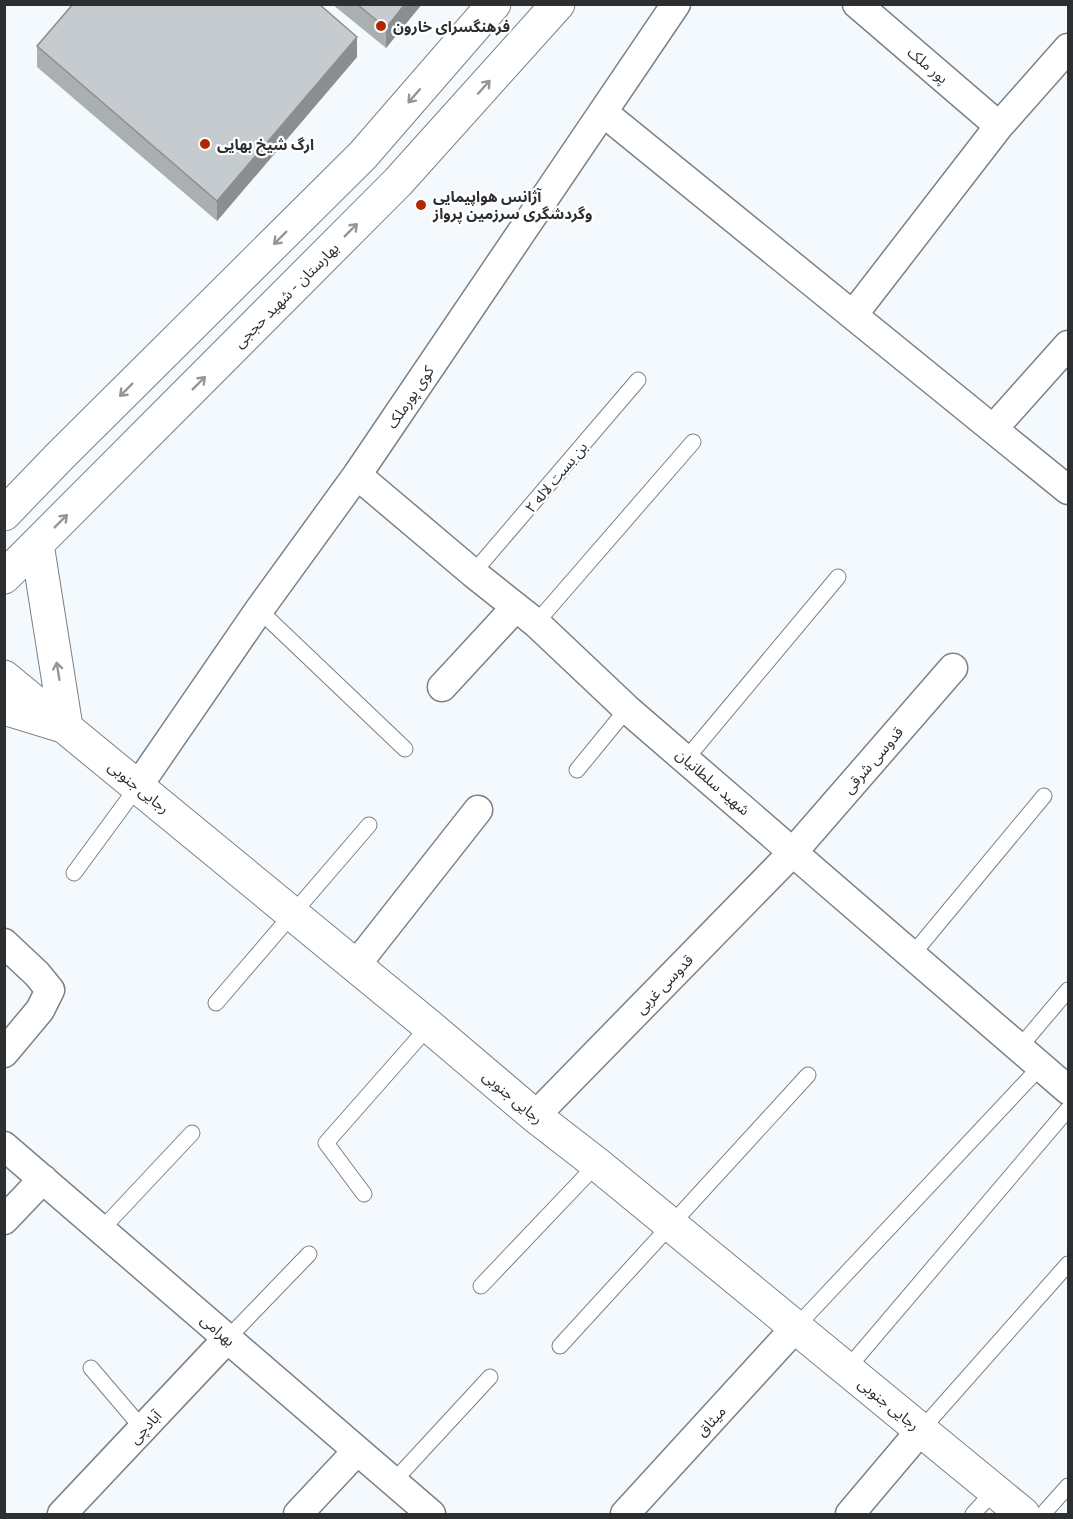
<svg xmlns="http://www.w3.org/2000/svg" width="1073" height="1519" font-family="'IBM Plex Serif','Noto Sans Arabic',serif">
	<rect width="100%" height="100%" fill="#f3f9fd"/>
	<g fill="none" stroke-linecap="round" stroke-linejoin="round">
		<!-- lane casing -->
		<g stroke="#7d8185" stroke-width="17">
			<path id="lane" d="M 473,573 L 638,380
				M 259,610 L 405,749
				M 536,623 L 693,442
				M 686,759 L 838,577
				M 577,770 L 627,709
				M 74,873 L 138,786
				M 912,955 L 1044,796
				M 216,1003 L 369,825
				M 1019,1048 L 1068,990
				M 364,1194 L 326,1143 L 429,1026
				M 101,1230 L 192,1133
				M 481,1286 L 597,1164
				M 796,1327 L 1041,1066
				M 227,1339 L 309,1254
				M 560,1346 L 808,1075
				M 91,1368 L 143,1429
				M 847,1369 L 1068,1109
				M 921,1430 L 1068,1264
				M 393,1482 L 490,1377
				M 973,1514 L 994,1491
				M 1043,1514 L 1068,1486"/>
		</g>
		<!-- street casing -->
		<g stroke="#7d8185" stroke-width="31">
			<path id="street" d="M 857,4 L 999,126
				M 604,113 L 1068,490
				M 853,315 L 999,126 L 1068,48
				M 993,429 L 1068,345
				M 357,475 L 473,573 L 536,623 L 627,709 L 1068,1090
				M 442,687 L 516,607
				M 138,786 L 259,610 L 357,475 L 676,4
				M 4,943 L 37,974 L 50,990 L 40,1010 L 4,1053
				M 356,965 L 478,810
				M 535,1116 L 793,852 L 953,668
				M 4,1146 L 431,1514
				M 4,1220 L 43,1179
				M 62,1514 L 227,1339
				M 298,1514 L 357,1451
				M 625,1514 L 796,1327
				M 850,1514 L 921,1430"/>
		</g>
		<!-- secondary casing -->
		<g stroke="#7d8185" stroke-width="35">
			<path id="secondary" d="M 4,514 L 60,456 L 363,155 L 494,4
				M 4,577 L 398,182 L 558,4
				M 4,677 L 429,1026 L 535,1116 L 597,1164 L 1023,1514
				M 4,708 L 66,727 L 37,544"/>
		</g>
		<!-- lane -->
		<use href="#lane" stroke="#fff" stroke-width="15"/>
		<!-- street -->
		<use href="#street" stroke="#fff" stroke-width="28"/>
		<!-- secondary -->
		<use href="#secondary" stroke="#fff" stroke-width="33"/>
	</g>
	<!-- wall -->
	<path fill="#aaafb2" d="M 332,4 L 422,4 L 386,48 Z
		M 37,46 L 357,57 L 217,221 L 37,67 Z"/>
	<!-- shaded-wall -->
	<path fill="#8b8e91" d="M 405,4 L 422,4 L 386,48 L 386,28 Z
		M 357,37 L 357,57 L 217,221 L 217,201 Z"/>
	<!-- building -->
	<path fill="#c6cbcf" stroke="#8b8e91" stroke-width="1.5" d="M 73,4 L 319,4 L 357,37 L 217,201 L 37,46 Z
		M 357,4 L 405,4 L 386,28 Z"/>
	<!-- one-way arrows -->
	<defs><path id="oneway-shaft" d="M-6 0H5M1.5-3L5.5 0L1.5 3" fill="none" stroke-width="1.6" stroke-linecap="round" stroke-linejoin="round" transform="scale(1.5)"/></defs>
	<g stroke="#969698">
		<use href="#oneway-shaft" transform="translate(484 87) rotate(-48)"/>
		<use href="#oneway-shaft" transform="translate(414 96) rotate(131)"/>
		<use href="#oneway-shaft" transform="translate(351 230) rotate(-45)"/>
		<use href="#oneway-shaft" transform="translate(280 238) rotate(135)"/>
		<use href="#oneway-shaft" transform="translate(199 383) rotate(-45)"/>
		<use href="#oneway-shaft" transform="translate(126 390) rotate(135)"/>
		<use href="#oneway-shaft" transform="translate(61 521) rotate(-45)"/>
		<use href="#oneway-shaft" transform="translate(58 671) rotate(-99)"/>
	</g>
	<!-- markers -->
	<g fill="#b22700" stroke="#fff" stroke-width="2">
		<circle cx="381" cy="26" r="6"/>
		<circle cx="205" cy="144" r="6"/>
		<circle cx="421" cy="205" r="6"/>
	</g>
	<g text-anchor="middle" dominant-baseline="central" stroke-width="4.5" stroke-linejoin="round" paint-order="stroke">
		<!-- poi labels -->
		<g font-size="15" font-weight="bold" fill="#2c2e30" stroke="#fff" text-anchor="start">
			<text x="393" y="26">فرهنگسرای خارون</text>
			<text x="217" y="144">ارگ شیخ بهایی</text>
			<text x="433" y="196">آژانس هواپیمایی<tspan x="433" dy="17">و‌گردشگری سرزمین پرواز</tspan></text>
		</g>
		<!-- street labels -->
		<g font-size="15" fill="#2c2e30" stroke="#fff">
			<text transform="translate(928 65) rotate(40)">پور ملک</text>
			<text transform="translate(286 295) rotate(-45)">بهارستان - شهید حججی</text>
			<text transform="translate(410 397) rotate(-56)">کوی پورملک</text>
			<text transform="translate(556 477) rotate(-50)">بن بست لاله ۲</text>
			<text transform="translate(873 760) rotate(-49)">قدوسی شرقی</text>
			<text transform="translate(713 782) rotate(41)">شهید سلطانیان</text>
			<text transform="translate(139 787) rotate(39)">رجایی جنوبی</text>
			<text transform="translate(664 984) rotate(-46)">قدوسی غربی</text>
			<text transform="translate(513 1097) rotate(40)">رجایی جنوبی</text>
			<text transform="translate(218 1330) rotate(41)">بهرامی</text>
			<text transform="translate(889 1404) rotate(39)">رجایی جنوبی</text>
			<text transform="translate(711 1421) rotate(-48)">میثاق</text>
			<text transform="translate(145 1427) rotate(-47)">آبادچی</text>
		</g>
	</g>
	<!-- border -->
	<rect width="1073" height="1519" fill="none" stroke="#2c2e30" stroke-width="12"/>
</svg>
